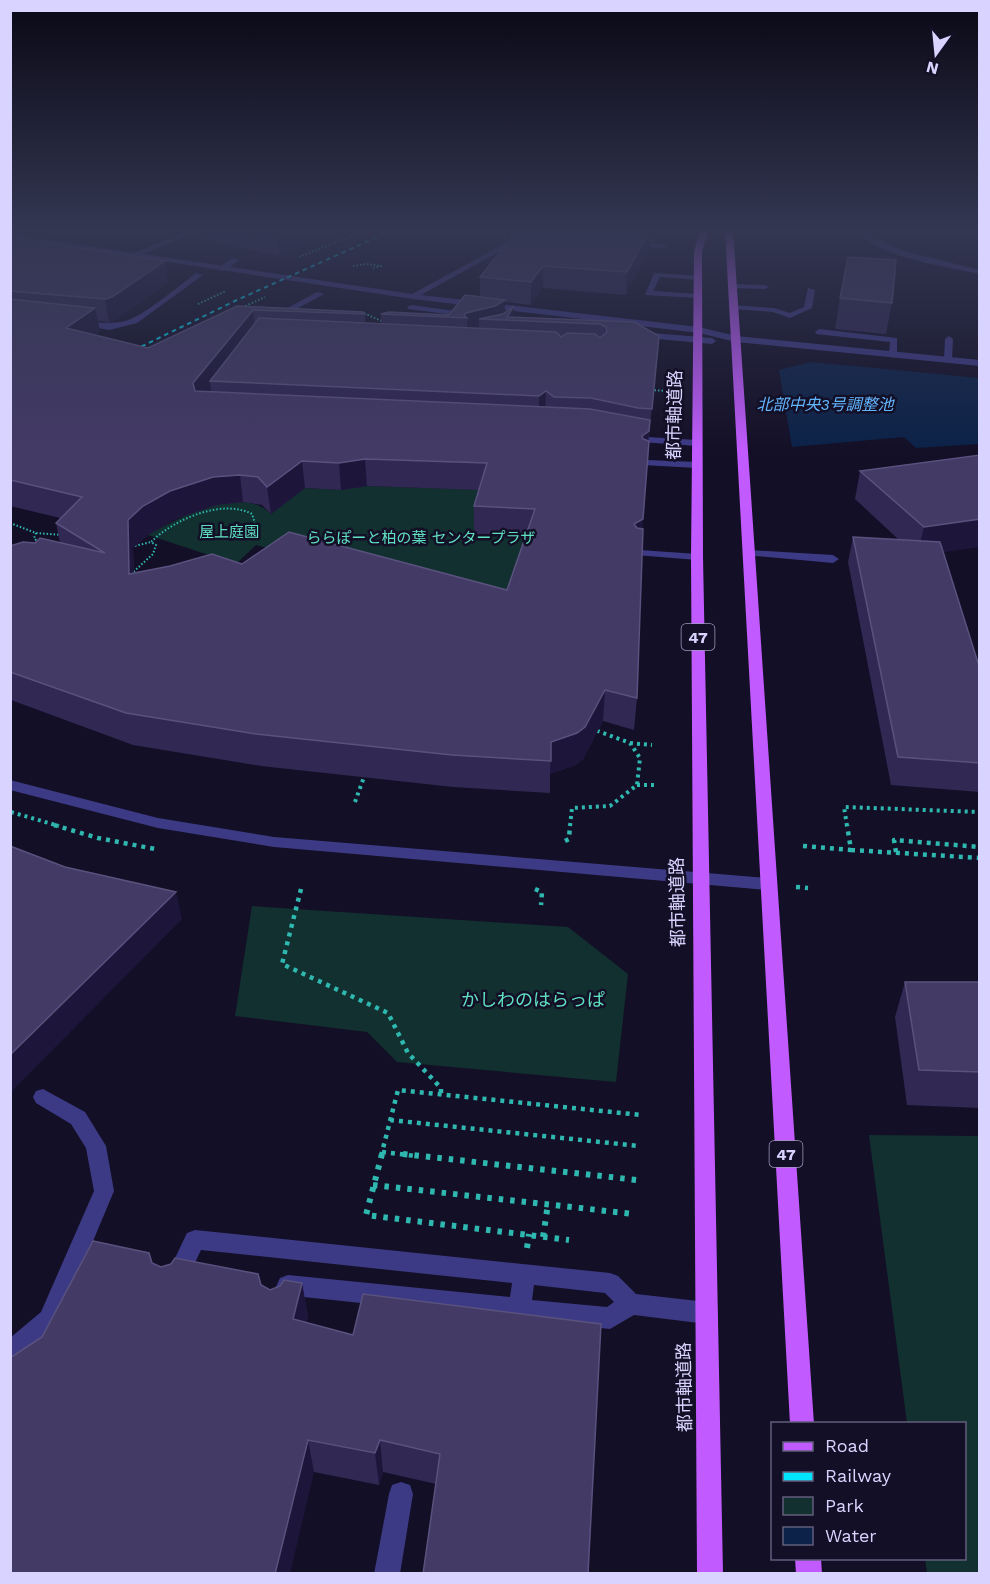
<svg xmlns="http://www.w3.org/2000/svg" width="990" height="1584" font-family="'Work Sans','Noto Sans JP',sans-serif">
	<rect width="100%" height="100%" fill="#130f26"/>
	<!-- green -->
	<path fill="#12302f" d="M 367,486 L 487,490 L 472,535 L 532,537 L 509,613 L 256,545 L 236,564 L 148,535 C 177,518 242,484 271,514 L 305,488 L 341,490 Z
		M 252,906 L 568,927 L 628,974 L 616,1082 L 397,1062 L 367,1032 L 235,1016 Z
		M 869,1135 L 979,1136 L 979,1573 L 927,1573 L 925,1559 L 964,1558 L 964,1424 L 907,1423 Z"/>
	<!-- water -->
	<path fill="#0c2248" d="M 811,362 L 979,378 L 979,444 L 916,448 L 904,437 L 792,447 L 779,370 Z"/>
	<g fill="none" stroke-linecap="round" stroke-linejoin="round">
		<!-- path-far3 -->
		<path stroke="#2fb8b0" stroke-width="2" stroke-dasharray="1.5 2" stroke-linecap="butt" d="M 299,257 L 366,230
			M 353,266 L 366,264 L 381,266 L 373,268
			M 198,304 L 226,291
			M 239,309 L 265,297
			M 361,312 L 384,322
			M 651,390 L 669,391
			M 10,523 L 36,533 L 62,535
			M 36,533 L 34,538 L 40,544
			M 135,546 L 151,542
			M 131,574 L 153,554 L 156,545 L 151,542 C 173,520 222,498 252,514 L 256,527 L 249,539"/>
		<!-- path-far2 -->
		<path stroke="#2fb8b0" stroke-width="4" stroke-dasharray="3 4" stroke-linecap="butt" d="M 131,574 L 133,572
			M 630,743 L 652,745
			M 637,785 L 656,785
			M 355,802 L 364,777
			M 11,812 L 59,826
			M 570,826 L 572,808 L 610,806 L 637,785 L 640,758 L 630,743 L 595,730
			M 847,826 L 844,807 L 980,812"/>
		<!-- path-far1 -->
		<path stroke="#2fb8b0" stroke-width="4.5" stroke-dasharray="4 5" stroke-linecap="butt" d="M 54,825 L 98,838 L 155,849
			M 565,841 L 569,839 L 570,825
			M 803,846 L 851,850 L 847,825
			M 851,850 L 980,858
			M 896,852 L 894,840 L 980,847
			M 796,887 L 808,888
			M 301,889 L 282,964 L 388,1013 L 408,1053 L 441,1088 L 441,1094
			M 535,889 L 542,892 L 541,905
			M 390,1120 L 639,1146
			M 382,1152 L 416,1156
			M 381,1156 L 398,1090 L 641,1115"/>
		<!-- path -->
		<path stroke="#2fb8b0" stroke-width="6" stroke-dasharray="4.5 7" stroke-linecap="butt" d="M 382,1154 L 366,1215 L 569,1240
			M 403,1154 L 637,1180
			M 373,1185 L 634,1214
			M 543,1237 L 548,1204
			M 527,1248 L 529,1234"/>
		<!-- service -->
		<path fill="#3d3a85" fill-rule="evenodd" d="M 631,242 L 664,244 L 668,246 L 664,248 L 628,246 Z
			M 233,258 L 240,260 L 223,271 L 216,269 Z
			M 196,273 L 203,275 L 137,323 L 109,330 L 77,324 C 85,319 114,327 131,319 C 149,311 179,286 196,273 Z
			M 654,273 L 701,276 L 702,278 L 698,280 L 660,277 L 653,291 L 698,294 L 702,296 L 698,298 L 645,295 Z
			M 731,284 L 765,285 L 769,287 L 765,289 L 728,288 L 728,284 Z
			M 808,288 L 815,290 L 812,308 L 790,318 L 773,312 L 732,309 L 728,307 L 732,305 L 774,308 L 790,313 L 804,307 Z
			M 317,292 L 324,294 L 278,319 L 271,317 Z
			M 819,329 L 897,338 L 897,355 L 893,358 L 889,355 L 890,342 L 816,334 L 815,332 Z
			M 949,336 L 953,339 L 952,360 L 948,363 L 944,360 L 945,339 Z
			M 631,436 L 697,440 L 702,443 L 697,446 L 627,441 L 627,437 Z
			M 647,460 L 697,462 L 702,465 L 697,468 L 643,465 L 642,463 Z
			M 640,550 L 697,554 L 703,557 L 697,560 L 636,555 L 634,553 Z
			M 749,550 L 833,555 L 839,559 L 833,563 L 745,555 L 743,553 Z
			M 43,1089 L 85,1112 L 106,1146 L 114,1191 L 57,1327 L 18,1361 L 10,1364 L 10,1338 L 41,1312 L 94,1191 L 86,1148 L 71,1124 L 36,1103 L 33,1097 L 36,1091 Z
			M 195,1230 L 610,1273 L 618,1276 L 636,1294 L 707,1302 L 715,1306 L 718,1313 L 715,1320 L 707,1324 L 634,1315 L 610,1329 L 294,1296 L 286,1299 L 278,1296 L 275,1289 L 280,1278 L 288,1275 L 510,1297 L 512,1283 L 201,1250 L 185,1284 L 177,1287 L 169,1284 L 166,1277 L 187,1233 ZM 534,1285 L 605,1293 L 614,1302 L 607,1307 L 532,1300 Z
			M 401,1482 L 410,1485 L 413,1494 L 400,1574 L 374,1574 L 389,1494 L 392,1485 Z"/>
		<!-- minor -->
		<path fill="#3d3a85" fill-rule="evenodd" d="M 855,230 L 862,230 L 903,251 L 980,270 L 980,274 C 943,266 880,258 855,230 Z"/>
		<!-- tertiary -->
		<path fill="#3d3a85" fill-rule="evenodd" d="M 190,230 L 199,230 L 143,254 L 412,294 L 530,230 L 538,230 L 421,295 L 699,327 L 736,336 L 980,360 L 980,366 L 736,342 L 699,333 L 413,299 L 10,238 L 10,234 L 134,253 Z
			M 411,305 L 470,313 L 474,315 L 470,317 L 408,309 L 407,307 Z
			M 640,332 L 712,338 L 716,341 L 712,344 L 637,337 L 637,333 Z
			M 10,780 L 158,818 L 274,837 L 768,878 L 774,880 L 776,884 L 774,888 L 768,890 L 274,847 L 158,828 L 10,790 Z"/>
		<!-- primary -->
		<path fill="#c25bff" fill-rule="evenodd" d="M 700,230 L 708,230 L 702,252 L 703,557 L 723,1574 L 697,1574 L 691,557 L 694,252 Z
			M 725,230 L 733,230 L 814,1424 L 790,1424 Z
			M 795,1558 L 821,1558 L 822,1574 L 796,1574 Z"/>
		<!-- rail -->
		<path stroke="#00e5ff" stroke-width="2" stroke-dasharray="4.5 4" stroke-linecap="butt" d="M 126,354 L 237,300 L 393,230"/>
	</g>
	<!-- wall -->
	<path fill="#312854" fill-rule="evenodd" d="M 190,230 L 345,230 L 279,256 L 191,237 Z
		M 455,230 L 660,230 L 654,241 L 650,241 L 650,249 L 626,295 L 543,288 L 531,305 L 505,302 L 505,313 L 514,306 L 514,317 L 634,322 L 657,360 L 649,435 L 642,529 L 637,698 L 634,730 L 603,721 L 583,759 L 576,765 L 550,774 L 550,793 L 453,787 L 261,766 L 133,745 L 11,700 L 10,700 L 10,546 L 35,543 L 60,543 L 56,523 L 60,518 L 10,506 L 10,238 L 168,282 L 116,320 L 109,322 L 98,321 L 100,331 L 95,335 L 148,348 L 237,306 L 365,314 L 365,323 L 381,324 L 381,314 L 449,315 L 480,297 L 480,277 L 512,237 L 507,240 L 455,231 ZM 367,486 L 479,490 L 474,506 L 474,534 L 525,537 L 507,590 L 242,564 L 134,573 L 133,548 L 148,535 L 175,519 L 217,505 L 243,502 L 262,505 L 271,514 L 305,488 L 341,490 Z
		M 840,298 L 892,303 L 886,334 L 835,329 Z
		M 980,455 L 943,553 L 980,669 L 980,792 L 891,785 L 848,562 L 853,537 L 898,539 L 855,499 L 860,471 Z
		M 905,982 L 980,982 L 980,1108 L 907,1105 L 895,1017 Z
		M 152,1263 L 161,1267 L 261,1285 L 270,1290 L 302,1283 L 308,1317 L 306,1323 L 353,1335 L 601,1324 L 436,1484 L 383,1472 L 379,1485 L 314,1472 Z"/>
	<!-- shaded-wall -->
	<path fill="#1d163a" d="M 277,230 L 345,230 L 279,256 Z
		M 507,230 L 521,230 L 521,232 L 507,240 Z
		M 650,230 L 651,230 L 650,249 L 626,295 L 627,272 Z
		M 655,230 L 660,230 L 654,241 Z
		M 165,261 L 168,282 L 116,320 L 109,322 L 105,299 Z
		M 543,266 L 543,288 L 531,305 L 531,282 Z
		M 505,300 L 505,320 L 479,319 L 479,334 L 467,337 L 467,318 L 464,315 L 466,313 Z
		M 514,306 L 514,320 L 507,317 Z
		M 95,308 L 100,331 L 71,352 L 66,328 Z
		M 253,310 L 255,333 L 210,381 L 211,391 L 197,409 L 193,383 Z
		M 546,391 L 545,417 L 539,423 L 539,396 Z
		M 649,431 L 647,458 L 642,436 Z
		M 365,459 L 367,486 L 341,490 L 339,463 Z
		M 302,461 L 305,488 L 271,514 L 267,487 Z
		M 240,475 L 243,502 L 217,505 L 175,519 L 148,535 L 133,548 L 135,603 L 129,574 L 128,520 L 143,506 L 170,491 L 213,477 Z
		M 643,519 L 640,548 L 634,524 Z
		M 980,519 L 980,547 L 917,556 L 924,527 Z
		M 605,690 L 603,721 L 583,759 L 576,765 L 550,774 L 551,742 Z
		M 176,892 L 182,919 L 10,1093 L 10,1055 Z
		M 302,1283 L 308,1317 L 299,1353 L 293,1319 Z
		M 308,1440 L 314,1472 L 290,1574 L 275,1574 Z
		M 380,1440 L 383,1472 L 379,1485 L 375,1453 Z"/>
	<!-- building -->
	<path fill="#433a66" stroke="#5a527e" stroke-width="1.5" fill-rule="evenodd" d="M 518,230 L 650,230 L 627,272 L 543,266 L 531,282 L 480,277 Z
		M 10,238 L 165,261 L 112,297 L 105,299 L 10,291 Z
		M 848,257 L 896,260 L 892,303 L 840,298 Z
		M 465,295 L 505,300 L 495,306 L 466,313 L 464,315 L 467,318 L 381,314 L 389,312 L 449,315 Z
		M 10,299 L 95,308 L 66,328 L 148,348 L 237,306 L 363,312 L 365,314 L 253,310 L 193,383 L 195,391 L 590,409 L 650,420 L 649,431 L 642,436 L 643,439 L 649,441 L 643,519 L 634,524 L 637,528 L 643,529 L 637,698 L 605,690 L 585,727 L 577,733 L 551,742 L 551,761 L 452,755 L 256,734 L 126,713 L 10,672 L 10,546 L 23,542 L 35,543 L 40,538 L 105,553 L 56,523 L 82,497 L 10,480 ZM 365,459 L 487,463 L 474,506 L 535,509 L 507,590 L 289,532 L 242,564 L 212,554 L 170,566 L 129,574 L 128,520 L 143,506 L 170,491 L 213,477 L 240,475 L 258,477 L 267,487 L 302,461 L 339,463 Z
		M 514,306 L 507,317 L 634,322 L 659,336 L 652,409 L 638,408 L 591,398 L 554,397 L 546,391 L 539,396 L 210,381 L 259,318 L 556,332 L 561,337 L 567,333 L 595,334 L 600,338 L 607,332 L 606,327 L 600,324 L 479,319 L 503,314 Z
		M 980,455 L 980,519 L 924,527 L 860,471 Z
		M 853,537 L 940,542 L 980,669 L 980,763 L 898,757 Z
		M 10,846 L 65,867 L 176,892 L 10,1055 Z
		M 905,982 L 980,982 L 980,1072 L 919,1070 Z
		M 93,1241 L 149,1253 L 152,1263 L 161,1267 L 171,1264 L 175,1258 L 258,1274 L 261,1285 L 270,1290 L 280,1286 L 284,1280 L 302,1283 L 293,1319 L 353,1335 L 363,1294 L 601,1324 L 588,1574 L 423,1574 L 440,1454 L 380,1440 L 375,1453 L 308,1440 L 275,1574 L 10,1574 L 10,1358 L 42,1337 Z"/>
	<!-- sky -->
	<linearGradient id="sky" x2="0" y2="1"><stop stop-color="#0a0815"/><stop offset="0.51" stop-color="#333752"/><stop offset="1" stop-color="#333752" stop-opacity="0"/></linearGradient>
	<rect width="990" height="451" fill="url(#sky)"/>
	<g text-anchor="middle" dominant-baseline="central" stroke-width="5" stroke-linejoin="round" paint-order="stroke">
		<!-- far-park labels -->
		<g font-size="15" fill="#5fe0c0" stroke="#130f26">
			<text x="229" y="532">屋上庭園</text>
			<text x="421" y="538">ららぽーと柏の葉 センタープラザ</text>
		</g>
		<!-- far-water labels -->
		<g font-size="16" font-style="italic" fill="#62b6ff" stroke="#130f26">
			<text x="825" y="404">北部中央3号調整池</text>
		</g>
		<!-- shield labels -->
		<g fill="#130f26" stroke="#9e99be" stroke-width="1.5">
			<rect x="681.5" y="624" width="33" height="26" rx="4.5"/>
			<rect x="769.5" y="1141" width="33" height="26" rx="4.5"/>
		</g>
		<g font-size="16" font-weight="bold" fill="#d9d4ff">
			<text x="698" y="637">47</text>
			<text x="786" y="1154">47</text>
		</g>
		<!-- street labels -->
		<g font-size="18" fill="#d9d4ff" stroke="#130f26">
			<text transform="translate(674 415) rotate(-89)">都市軸道路</text>
			<text transform="translate(677 902) rotate(-91)">都市軸道路</text>
			<text transform="translate(684 1387) rotate(-91)">都市軸道路</text>
		</g>
		<!-- park labels -->
		<g font-size="18" fill="#5fe0c0" stroke="#130f26">
			<text x="533" y="999">かしわのはらっぱ</text>
		</g>
	</g>
	<!-- border -->
	<rect width="990" height="1584" fill="none" stroke="#d9d4ff" stroke-width="24"/>
	<!-- legend -->
	<rect x="771" y="1422" width="195" height="138" fill="#130f26" stroke="#625e7d" stroke-width="1.5"/>
	<rect x="783" y="1442" width="30" height="9" fill="#c25bff" stroke="#625e7d" stroke-width="1.5"/>
	<text x="825" y="1452" font-size="18" fill="#d9d4ff">Road</text>
	<rect x="783" y="1472" width="30" height="9" fill="#00e5ff" stroke="#625e7d" stroke-width="1.5"/>
	<text x="825" y="1482" font-size="18" fill="#d9d4ff">Railway</text>
	<rect x="783" y="1497" width="30" height="18" fill="#12302f" stroke="#625e7d" stroke-width="1.5"/>
	<text x="825" y="1512" font-size="18" fill="#d9d4ff">Park</text>
	<rect x="783" y="1527" width="30" height="18" fill="#0c2248" stroke="#625e7d" stroke-width="1.5"/>
	<text x="825" y="1542" font-size="18" fill="#d9d4ff">Water</text>
	<!-- north arrow -->
	<g transform="translate(936 54) rotate(195)" stroke="#130f26" stroke-width="4.5" paint-order="stroke">
	<path d="M0-4.5L10 22L0 15L-10 22Z" fill="#d9d4ff"/>
	<text y="-9" font-size="16" font-weight="bold" text-anchor="middle" fill="#d9d4ff">N</text>
	</g>
</svg>
